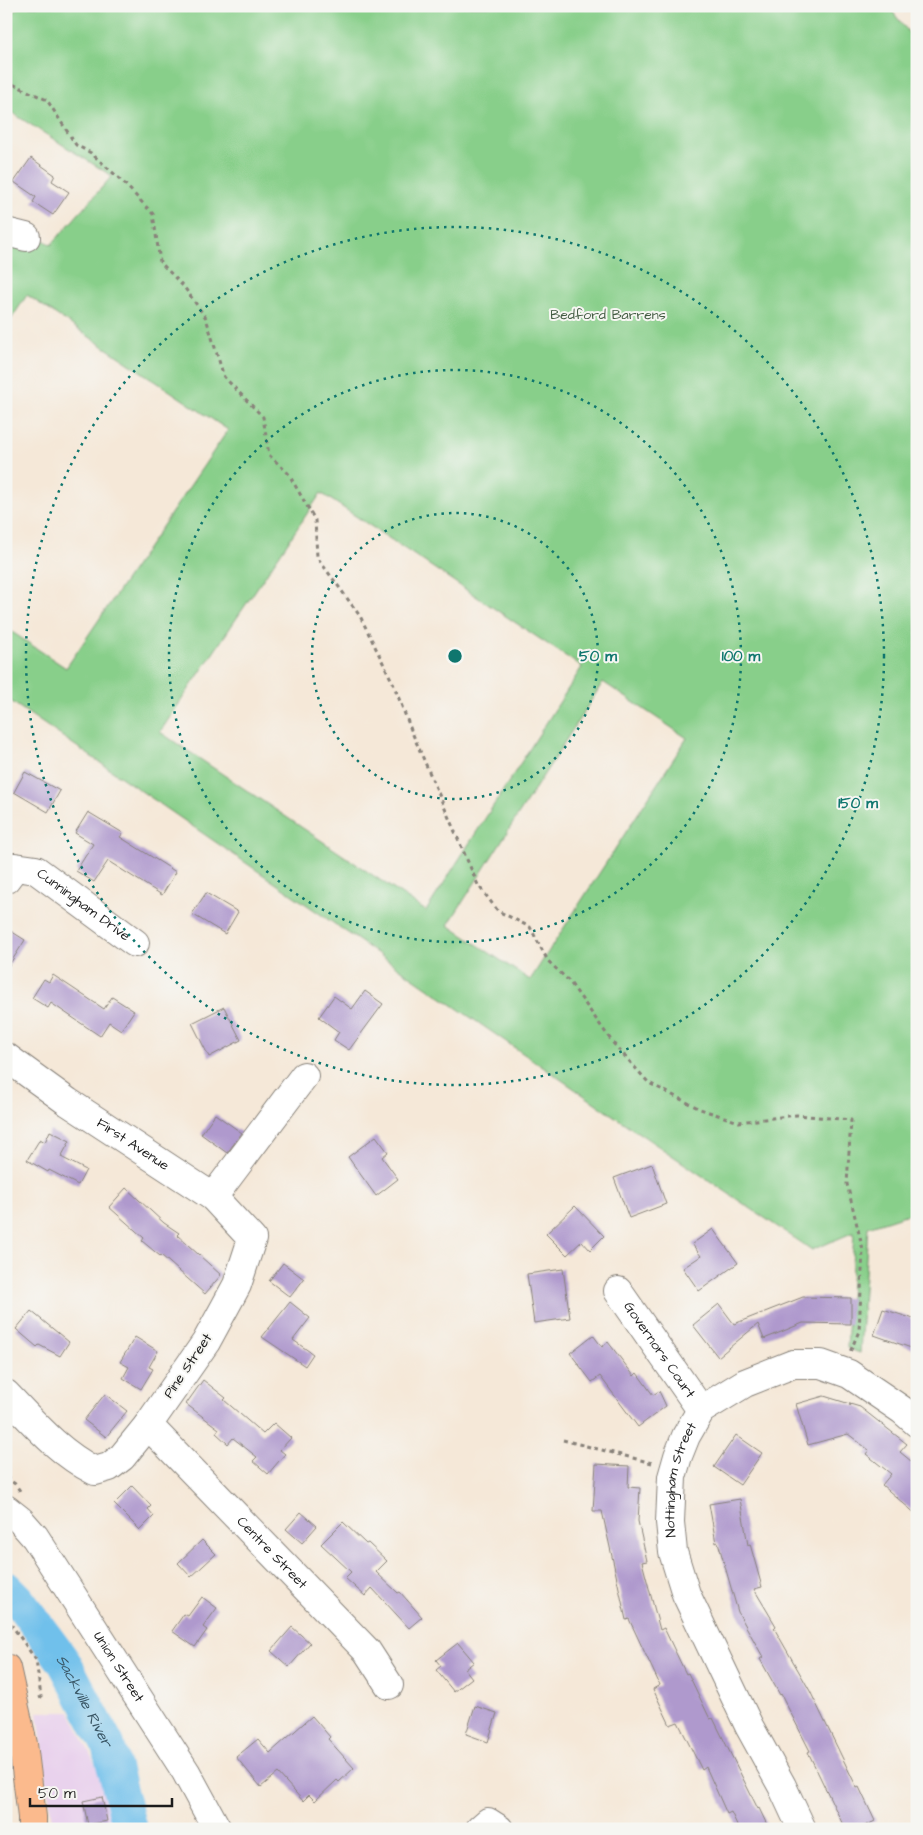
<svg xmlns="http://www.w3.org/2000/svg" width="923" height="1835" font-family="'Architects Daughter',sans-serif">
	<rect width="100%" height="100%" fill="#f6f6f2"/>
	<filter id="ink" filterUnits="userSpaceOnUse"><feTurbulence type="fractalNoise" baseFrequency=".02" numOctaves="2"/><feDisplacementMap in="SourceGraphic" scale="10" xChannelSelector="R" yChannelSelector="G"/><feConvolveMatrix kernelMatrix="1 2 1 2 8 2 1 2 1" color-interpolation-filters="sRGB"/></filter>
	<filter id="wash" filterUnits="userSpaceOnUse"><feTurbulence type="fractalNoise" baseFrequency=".0096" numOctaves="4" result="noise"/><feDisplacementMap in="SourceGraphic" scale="20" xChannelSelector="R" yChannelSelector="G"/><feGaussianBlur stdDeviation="1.12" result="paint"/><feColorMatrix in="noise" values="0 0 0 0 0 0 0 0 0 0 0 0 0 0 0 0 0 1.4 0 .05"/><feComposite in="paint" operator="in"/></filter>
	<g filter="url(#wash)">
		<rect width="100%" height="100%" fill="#f5e8d8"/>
		<!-- built -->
		<path fill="#e9d2ed" d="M 38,1712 L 70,1712 L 98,1770 L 115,1829 L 53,1829 Z"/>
		<!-- green -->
		<path fill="#88cf8a" stroke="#527653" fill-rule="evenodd" d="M 20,6 L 888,6 L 917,43 L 917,1211 L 868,1227 L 860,1353 L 847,1348 L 854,1232 L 812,1250 L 630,1127 L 6,698 L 6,628 L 66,668 L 228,430 L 27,295 L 6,327 L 6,214 L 51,245 L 112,176 L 6,109 L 6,19 ZM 321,493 L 582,667 L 426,911 L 160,732 ZM 603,682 L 687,738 L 530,980 L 448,925 Z"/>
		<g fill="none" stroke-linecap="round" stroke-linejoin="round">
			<!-- river -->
			<path stroke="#70c0eb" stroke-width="34" id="s1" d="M 6,1588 L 18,1600 L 64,1662 L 108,1745 L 130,1829"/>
		</g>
		<g id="blocks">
			<!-- building -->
			<path fill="#af99cd" d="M 31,158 L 55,175 L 52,181 L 69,192 L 53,215 L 33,202 L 36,197 L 14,182 Z
				M 25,772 L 60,791 L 48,812 L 14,792 Z
				M 88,812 L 123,833 L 120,837 L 176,872 L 162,895 L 108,861 L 94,882 L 76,871 L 93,844 L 75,833 Z
				M 206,893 L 238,912 L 225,934 L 192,914 Z
				M 6,928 L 25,940 L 6,970 Z
				M 53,975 L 104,1009 L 112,997 L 134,1011 L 121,1030 L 109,1022 L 100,1036 L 51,1003 L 48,1008 L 32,998 L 44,979 L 49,982 Z
				M 365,991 L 383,1004 L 349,1050 L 334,1040 L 339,1032 L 319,1017 L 334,996 L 352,1009 Z
				M 224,1007 L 241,1040 L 209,1057 L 192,1023 Z
				M 215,1114 L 242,1133 L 227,1153 L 201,1134 Z
				M 50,1131 L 70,1141 L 61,1157 L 86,1170 L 78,1185 L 49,1170 L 48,1172 L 27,1160 L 40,1139 L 45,1142 Z
				M 376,1136 L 388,1152 L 382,1157 L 398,1179 L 376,1196 L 348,1157 Z
				M 652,1164 L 666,1204 L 629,1218 L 614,1178 Z
				M 126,1188 L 164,1223 L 179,1233 L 177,1235 L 221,1275 L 205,1294 L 161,1255 L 160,1256 L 142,1241 L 144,1238 L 109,1207 Z
				M 575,1206 L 604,1236 L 590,1250 L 582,1241 L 567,1255 L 546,1234 Z
				M 713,1229 L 738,1263 L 699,1291 L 683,1268 L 701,1256 L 692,1244 Z
				M 283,1263 L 304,1279 L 290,1297 L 269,1281 Z
				M 563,1269 L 570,1318 L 534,1323 L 527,1274 Z
				M 803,1297 L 851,1298 L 851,1324 L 803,1323 L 764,1339 L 758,1324 L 718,1357 L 693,1325 L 719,1304 L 734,1324 Z
				M 290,1302 L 310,1318 L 293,1340 L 313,1354 L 305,1366 L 262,1337 Z
				M 883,1309 L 917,1320 L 917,1350 L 874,1335 Z
				M 31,1311 L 69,1342 L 60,1356 L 39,1345 L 37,1347 L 16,1329 Z
				M 593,1335 L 602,1347 L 608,1342 L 634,1376 L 637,1373 L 653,1395 L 659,1391 L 666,1406 L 638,1427 L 600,1376 L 592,1382 L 570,1353 Z
				M 135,1337 L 158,1351 L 149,1367 L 153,1369 L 141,1389 L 123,1378 L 129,1367 L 120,1362 Z
				M 203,1380 L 226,1398 L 224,1400 L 263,1434 L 274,1423 L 291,1438 L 280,1450 L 285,1454 L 268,1474 L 253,1461 L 257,1457 L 233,1438 L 228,1444 L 216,1433 L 219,1429 L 186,1404 Z
				M 105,1394 L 127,1411 L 106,1437 L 84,1420 Z
				M 824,1396 L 850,1404 L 850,1406 L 850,1404 L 860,1407 L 907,1444 L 900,1452 L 917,1466 L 917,1515 L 882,1485 L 891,1474 L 866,1454 L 869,1450 L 848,1434 L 808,1445 L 796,1404 Z
				M 736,1435 L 762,1453 L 740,1485 L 714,1467 Z
				M 596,1464 L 629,1466 L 628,1487 L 640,1488 L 638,1521 L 647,1561 L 642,1562 L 660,1630 L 664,1628 L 686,1674 L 688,1673 L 710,1719 L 713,1718 L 758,1809 L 759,1808 L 769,1829 L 739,1829 L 731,1812 L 727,1814 L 706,1767 L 702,1770 L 678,1722 L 670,1725 L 653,1689 L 660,1685 L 629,1619 L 626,1620 L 602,1511 L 593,1511 Z
				M 132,1486 L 151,1506 L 148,1509 L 154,1516 L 140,1530 L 114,1504 Z
				M 740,1499 L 748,1545 L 750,1544 L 762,1587 L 754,1589 L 776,1626 L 774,1628 L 810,1691 L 857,1788 L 859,1787 L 875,1821 L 859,1829 L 845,1829 L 808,1752 L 810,1751 L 781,1694 L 780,1695 L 760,1659 L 763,1657 L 738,1612 L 718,1542 L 716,1543 L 709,1504 Z
				M 301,1512 L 317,1526 L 302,1543 L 286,1529 Z
				M 343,1522 L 366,1544 L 368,1543 L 387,1561 L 376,1572 L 398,1593 L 400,1592 L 422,1617 L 409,1628 L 372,1588 L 365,1596 L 345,1578 L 351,1572 L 321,1544 Z
				M 202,1540 L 216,1554 L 191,1577 L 178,1563 Z
				M 202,1597 L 217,1608 L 203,1627 L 207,1630 L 195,1647 L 172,1631 L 184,1614 L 188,1616 Z
				M 292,1627 L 310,1643 L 289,1667 L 271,1651 Z
				M 458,1643 L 474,1662 L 465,1669 L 472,1678 L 454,1692 L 436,1670 L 441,1666 L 436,1660 Z
				M 475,1706 L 497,1713 L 488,1742 L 466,1734 Z
				M 312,1716 L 330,1737 L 328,1739 L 354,1768 L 339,1782 L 337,1780 L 315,1801 L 309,1795 L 303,1801 L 278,1773 L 261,1787 L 236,1757 L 258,1739 L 270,1753 Z
				M 102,1797 L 107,1821 L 88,1825 L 83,1801 Z"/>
		</g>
	</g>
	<g filter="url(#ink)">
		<use href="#blocks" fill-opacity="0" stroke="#88827a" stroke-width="1"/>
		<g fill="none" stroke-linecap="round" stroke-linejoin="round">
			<!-- minor casing -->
			<g stroke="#88827a" stroke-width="30">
				<g id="minor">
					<path d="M 6,232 L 26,237"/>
					<path id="s2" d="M 6,879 L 15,867 L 36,870 L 135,943"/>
					<path id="s3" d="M 6,1057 L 68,1102 L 213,1197 L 252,1239 L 237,1285 L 206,1342 L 148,1425 L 122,1457 L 109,1467 L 95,1471 C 58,1452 34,1423 6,1394"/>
					<path d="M 213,1197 L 304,1076"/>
					<path id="s4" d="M 618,1291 L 701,1410"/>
					<path id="s5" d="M 148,1425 L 367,1651 L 389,1685"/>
					<path id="s6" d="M 6,1509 L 20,1520 L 35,1537 L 186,1772 L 217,1829"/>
					<path d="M 480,1829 L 488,1822 L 499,1829"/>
					<path id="s7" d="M 802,1829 L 782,1786 L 749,1726 L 686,1594 L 673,1552 L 670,1522 L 672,1477 L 678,1456 L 686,1436 L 701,1410 L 745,1383 L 793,1364 L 821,1364 L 849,1374 L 902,1410 L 917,1423"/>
				</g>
			</g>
			<!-- major casing -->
			<g stroke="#88827a" stroke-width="30">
				<path id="major" d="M 6,1668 L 23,1744 L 32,1817 L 32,1829"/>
			</g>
			<!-- path -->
			<path stroke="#88827a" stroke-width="3" stroke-dasharray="4 4" stroke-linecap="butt" d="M 6,81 L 47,100 L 76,145 L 91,153 L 121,180 L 153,214 L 160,262 L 184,287 L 206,318 L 224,377 L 263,417 L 269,455 L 288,473 L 315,520 L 317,557 L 360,616 L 393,683 L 411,730 L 478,885 L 498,911 L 530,927 L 548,961 L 569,981 L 613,1043 L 649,1083 L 700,1109 L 739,1122 L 797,1115 L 851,1120 L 847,1184 L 863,1250 L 859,1331 L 850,1352
				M 563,1440 L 652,1463
				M 6,1477 L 15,1484 L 20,1491
				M 6,1617 L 36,1660 L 41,1697 L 36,1699"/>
			<!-- minor -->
			<use href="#minor" stroke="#fff" stroke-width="28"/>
			<!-- major -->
			<use href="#major" stroke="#fbba8d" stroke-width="28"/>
		</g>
	</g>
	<!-- distance rings -->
	<g fill="none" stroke="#0f766e" stroke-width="2.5" stroke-dasharray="2.5 5">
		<circle cx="455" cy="656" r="143"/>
		<circle cx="455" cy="656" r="286"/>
		<circle cx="455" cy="656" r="429"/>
	</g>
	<g text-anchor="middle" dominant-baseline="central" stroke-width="4" stroke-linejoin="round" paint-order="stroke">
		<!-- park labels -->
		<g font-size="14" fill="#425b42" stroke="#f6f6f2">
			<text x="608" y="315">Bedford Barrens</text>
		</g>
		<!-- street labels -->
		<g font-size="14" fill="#1c1c1c" stroke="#f6f6f2">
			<text stroke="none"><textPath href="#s2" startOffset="95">Cunningham Drive</textPath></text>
			<text stroke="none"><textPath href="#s3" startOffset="154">First Avenue</textPath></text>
			<text stroke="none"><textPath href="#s4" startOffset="72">Governors Court</textPath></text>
			<text transform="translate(188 1366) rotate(-56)">Pine Street</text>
			<text stroke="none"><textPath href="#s7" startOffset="380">Nottingham Street</textPath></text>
			<text stroke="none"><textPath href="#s5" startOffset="178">Centre Street</textPath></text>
			<text stroke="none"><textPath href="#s6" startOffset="195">Union Street</textPath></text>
		</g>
		<!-- water labels -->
		<g font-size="15" font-style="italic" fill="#395564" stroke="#f6f6f2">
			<text stroke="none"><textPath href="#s1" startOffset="138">Sackville River</textPath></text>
		</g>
	</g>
	<circle cx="455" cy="656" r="8" fill="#0f766e" stroke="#f6f6f2" stroke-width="2.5"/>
	<g font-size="15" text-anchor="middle" font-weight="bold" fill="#0f766e" stroke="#f6f6f2" stroke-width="4" stroke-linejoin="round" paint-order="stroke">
		<text x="598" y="661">50 m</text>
		<text x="741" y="661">100 m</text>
		<text x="858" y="808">150 m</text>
	</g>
	<!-- margin -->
	<rect width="923" height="1835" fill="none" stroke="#f6f6f2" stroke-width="25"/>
	<!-- scale -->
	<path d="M30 1798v8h142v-8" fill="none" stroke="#1c1c1c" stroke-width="2.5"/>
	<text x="38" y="1798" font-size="15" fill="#1c1c1c" stroke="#f6f6f2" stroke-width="4" paint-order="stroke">50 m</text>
</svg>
